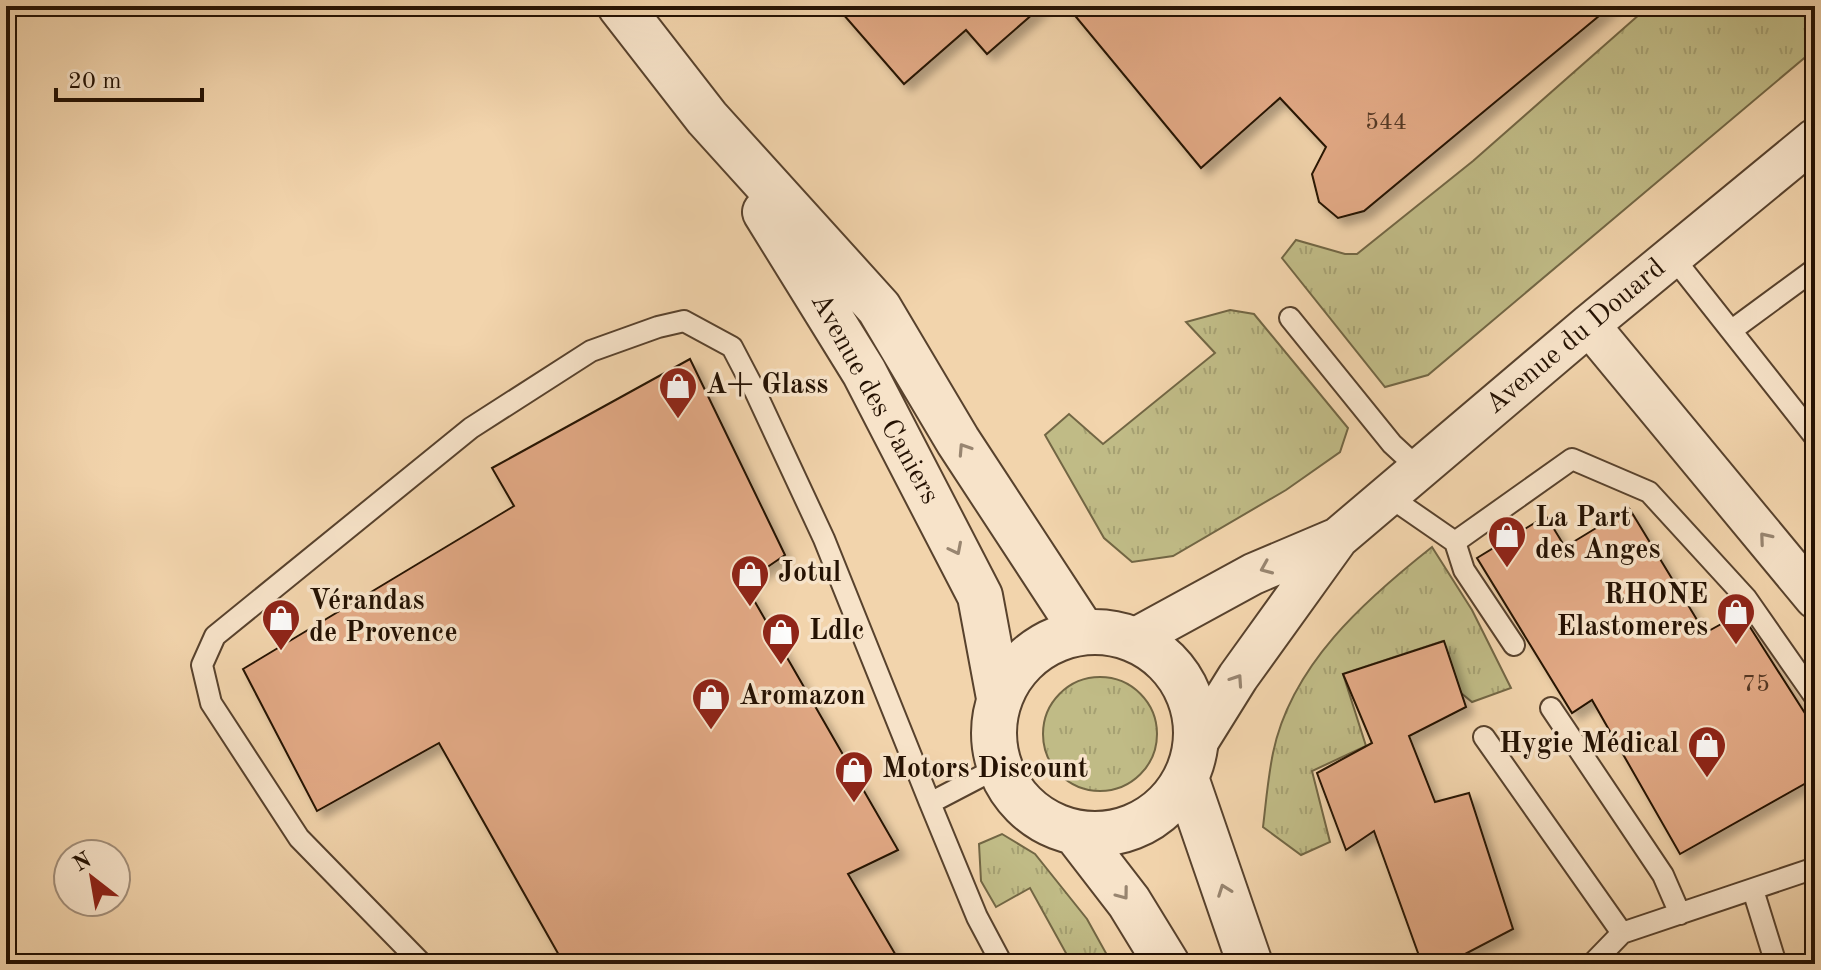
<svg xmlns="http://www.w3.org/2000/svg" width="1821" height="970" font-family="'Old Standard TT',serif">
	<defs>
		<pattern id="grass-tufts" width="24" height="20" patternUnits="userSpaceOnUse" patternTransform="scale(2)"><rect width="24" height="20" fill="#c0bb86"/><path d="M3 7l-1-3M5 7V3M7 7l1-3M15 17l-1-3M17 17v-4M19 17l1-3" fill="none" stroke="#a5a072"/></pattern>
		<filter id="shadow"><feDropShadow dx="7" dy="7" stdDeviation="4" flood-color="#0004"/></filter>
	</defs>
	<rect width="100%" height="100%" fill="#f2d4ac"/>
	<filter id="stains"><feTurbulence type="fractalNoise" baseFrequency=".0025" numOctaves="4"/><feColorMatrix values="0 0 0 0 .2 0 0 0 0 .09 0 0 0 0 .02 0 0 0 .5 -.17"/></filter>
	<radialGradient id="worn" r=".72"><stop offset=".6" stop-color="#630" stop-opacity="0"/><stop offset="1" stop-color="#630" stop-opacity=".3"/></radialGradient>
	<!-- grass -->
	<path fill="url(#grass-tufts)" stroke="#726644" stroke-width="2" d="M 1649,6 L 1815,6 L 1815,49 L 1428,375 L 1385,387 L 1282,258 L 1296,240 L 1345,254 L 1357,254 L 1473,161 Z
		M 1230,310 L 1254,314 L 1348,428 L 1340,452 L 1286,490 L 1173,556 L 1132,562 L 1104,538 L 1045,435 L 1069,414 L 1103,444 L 1215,353 L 1186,322 Z
		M 1432,547 L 1472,610 L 1511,688 L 1472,702 L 1461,693 L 1443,641 L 1343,674 L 1366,746 L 1312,771 L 1330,842 L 1301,855 L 1263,827 C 1266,802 1268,777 1273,753 C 1291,665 1365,600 1432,547 Z
		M1043 734a57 57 0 1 1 114 0a57 57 0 1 1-114 0Z
		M 1002,834 L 1035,854 L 1087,919 L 1112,964 L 1072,964 L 1030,888 L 996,907 L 981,881 L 979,844 Z"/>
	<!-- building -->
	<path fill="#e2a985" stroke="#251203" stroke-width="2" filter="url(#shadow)" d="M 836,6 L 1042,6 L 987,54 L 966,30 L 904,84 Z
		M 1067,6 L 1611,6 L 1364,211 L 1338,218 L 1319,202 L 1312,174 L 1326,147 L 1280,98 L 1201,168 Z
		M 690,359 L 785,555 L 744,583 L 898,850 L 848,874 L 901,964 L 564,964 L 439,743 L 317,811 L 243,669 L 514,506 L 492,468 Z
		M 1629,508 L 1705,633 L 1741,613 L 1815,729 L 1815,778 L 1680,854 L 1592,700 L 1572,713 L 1477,558 L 1546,516 L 1565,547 Z
		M 1444,641 L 1466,707 L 1409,736 L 1435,802 L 1469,793 L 1513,929 L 1446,964 L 1422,964 L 1374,831 L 1346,850 L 1317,773 L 1372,743 L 1343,674 Z"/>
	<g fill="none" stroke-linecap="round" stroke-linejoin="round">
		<!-- service casing -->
		<g stroke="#58422d" stroke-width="24">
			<path id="service" d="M 1672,256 L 1815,437
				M 1290,318 L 1392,444 L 1419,469
				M 1732,330 L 1815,269
				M 1387,495 L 1455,542 L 1572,459 L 1649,492 L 1746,598 L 1815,697
				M 1455,542 L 1464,570 L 1514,645
				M 1551,708 L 1663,875 L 1680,914
				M 1484,737 L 1622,933
				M 999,767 L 930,803 L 977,917 L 1002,964
				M 1753,890 L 1776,964
				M 422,964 L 299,838 L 211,703 L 202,665 L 215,636 L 471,428 L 591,351 L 658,327 L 684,321 L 732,347 L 755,391 L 824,539 L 930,803
				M 1592,964 L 1622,933 L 1815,868"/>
		</g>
		<!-- minor casing -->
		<g stroke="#58422d" stroke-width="44">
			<path id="minor" d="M 1589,325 L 1815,598
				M 1134,639 L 1253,574 L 1338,538
				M 1195,746 L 1238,677 L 1338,538 L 1589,325 L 1815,139"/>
		</g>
		<!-- tertiary casing -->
		<g stroke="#58422d" stroke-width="48">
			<path id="tertiary" d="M 620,6 L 707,118 L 879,308 L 958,441 L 1083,632
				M 765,212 L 864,372 L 980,596 L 999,698
				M994 733a101 101 0 1 1 202 0a101 101 0 1 1-202 0Z
				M 1186,778 L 1250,964
				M 1075,832 L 1129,902 L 1167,964"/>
		</g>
		<!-- service -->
		<use href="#service" stroke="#f7e3c9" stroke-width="20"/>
		<!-- minor -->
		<use href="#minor" stroke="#f7e3c9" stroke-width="40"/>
		<!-- tertiary -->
		<use href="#tertiary" stroke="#f7e3c9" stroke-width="44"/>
	</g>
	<!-- one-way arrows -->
	<defs><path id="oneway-chevron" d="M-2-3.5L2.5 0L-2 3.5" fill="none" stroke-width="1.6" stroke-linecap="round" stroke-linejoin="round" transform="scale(2)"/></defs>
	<g stroke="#988570">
		<use href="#oneway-chevron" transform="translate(964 449) rotate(-123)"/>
		<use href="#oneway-chevron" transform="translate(1765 538) rotate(-130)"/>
		<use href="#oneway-chevron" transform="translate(956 549) rotate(63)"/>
		<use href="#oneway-chevron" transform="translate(1266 568) rotate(157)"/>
		<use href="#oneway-chevron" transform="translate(1237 680) rotate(-56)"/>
		<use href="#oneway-chevron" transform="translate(1224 890) rotate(-110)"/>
		<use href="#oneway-chevron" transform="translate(1123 894) rotate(53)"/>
	</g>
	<!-- icons -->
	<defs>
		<g id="shop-pin" transform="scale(2)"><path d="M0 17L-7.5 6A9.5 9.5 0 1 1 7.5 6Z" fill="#8f2418" stroke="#f7e3c9"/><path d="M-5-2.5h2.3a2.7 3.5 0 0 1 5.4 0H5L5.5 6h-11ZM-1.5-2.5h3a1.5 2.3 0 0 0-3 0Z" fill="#fff"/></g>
	</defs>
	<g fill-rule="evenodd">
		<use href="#shop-pin" x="678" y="386"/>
		<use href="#shop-pin" x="1507" y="535"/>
		<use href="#shop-pin" x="750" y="574"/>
		<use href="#shop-pin" x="1736" y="612"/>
		<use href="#shop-pin" x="281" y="618"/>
		<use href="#shop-pin" x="781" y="632"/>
		<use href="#shop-pin" x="711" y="697"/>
		<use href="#shop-pin" x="1707" y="745"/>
		<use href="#shop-pin" x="854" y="770"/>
	</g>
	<g text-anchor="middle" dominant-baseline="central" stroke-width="7" stroke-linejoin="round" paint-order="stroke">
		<!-- number labels -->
		<g font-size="24" fill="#543824">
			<text x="1386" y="123">544</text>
			<text x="1756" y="685">75</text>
		</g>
		<!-- street labels -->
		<g font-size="28" fill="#251203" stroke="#f7e3c9">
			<text transform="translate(1576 337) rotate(-40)">Avenue du Douard</text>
			<text transform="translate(874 399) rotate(61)">Avenue des Caniers</text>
		</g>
		<!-- poi labels -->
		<g font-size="28" font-weight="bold" fill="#251203" stroke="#f7e3c9" text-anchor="start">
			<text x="706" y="386">A+ Glass</text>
			<text x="1535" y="519">La Part<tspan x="1535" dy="32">des Anges</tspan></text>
			<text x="778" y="574">Jotul</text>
			<text x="1708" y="596" text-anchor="end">RHONE<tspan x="1708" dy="32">Elastomeres</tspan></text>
			<text x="309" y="602">Vérandas<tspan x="309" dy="32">de Provence</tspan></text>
			<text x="809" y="632">Ldlc</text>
			<text x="739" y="697">Aromazon</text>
			<text x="1679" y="745" text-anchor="end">Hygie Médical</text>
			<text x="882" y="770">Motors Discount</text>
		</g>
	</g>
	<!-- margin -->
	<rect width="1821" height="970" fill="none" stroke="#f2d4ac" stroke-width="32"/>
	<rect x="8" y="8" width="1805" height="954" fill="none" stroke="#251203" stroke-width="4"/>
	<rect x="16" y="16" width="1789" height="938" fill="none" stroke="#251203" stroke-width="2"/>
	<!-- north arrow -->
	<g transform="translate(92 878) rotate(329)"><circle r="38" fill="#f7e3c9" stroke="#a38f7a" stroke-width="2"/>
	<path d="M0-6L14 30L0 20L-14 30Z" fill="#8f2418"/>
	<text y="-12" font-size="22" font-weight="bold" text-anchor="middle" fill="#251203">N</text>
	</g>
	<!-- scale -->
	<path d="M56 88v12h146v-12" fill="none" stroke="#251203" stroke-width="4"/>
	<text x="68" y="88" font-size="24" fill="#251203" stroke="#f7e3c9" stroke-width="6" paint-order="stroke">20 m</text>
	<rect width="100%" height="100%" filter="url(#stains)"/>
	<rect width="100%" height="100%" fill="url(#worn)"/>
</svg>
